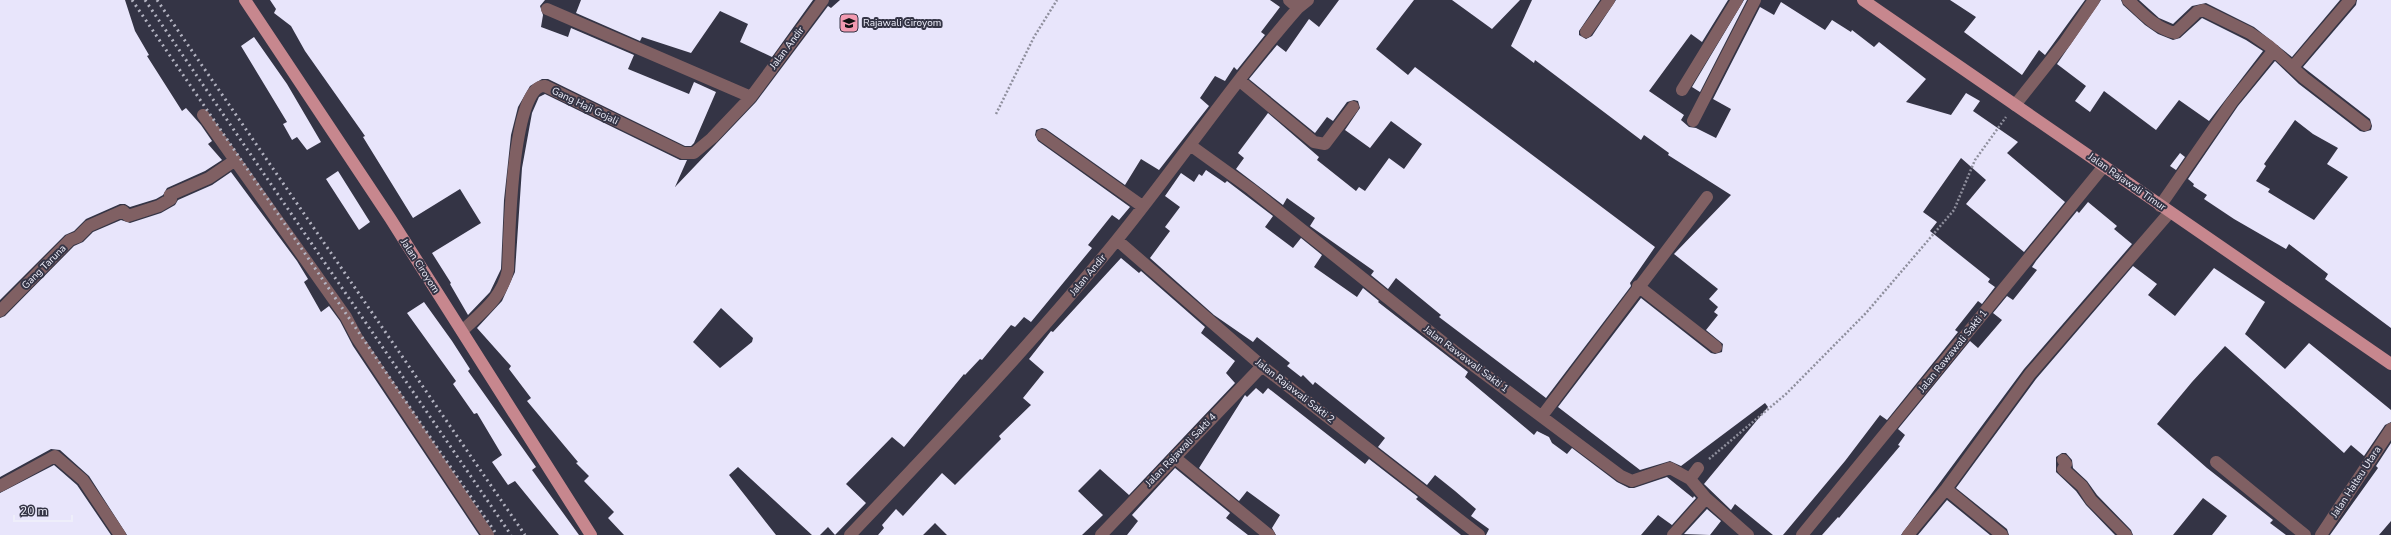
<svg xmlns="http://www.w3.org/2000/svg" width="2391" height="535" font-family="'Nunito Sans',sans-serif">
	<rect width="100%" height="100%" fill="#343445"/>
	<!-- building -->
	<path fill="#e8e5fb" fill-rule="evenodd" d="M 0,0 L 125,0 L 135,31 L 149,55 L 147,56 L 182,111 L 186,108 L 201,125 L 212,141 L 208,144 L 222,160 L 205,171 L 167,188 L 163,195 L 156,199 L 130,207 L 125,204 L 120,204 L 86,219 L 74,231 L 65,235 L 0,300 Z
		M 270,0 L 545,0 L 540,6 L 543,15 L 541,27 L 568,37 L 571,28 L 634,55 L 628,69 L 689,94 L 694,82 L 716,92 L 694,143 L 691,146 L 685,146 L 548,79 L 542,79 L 530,86 L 518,107 L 511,135 L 504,200 L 501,269 L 490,292 L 468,315 L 450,284 L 451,283 L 432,253 L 481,223 L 460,189 L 413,218 L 363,137 L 365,136 L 305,51 L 291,26 L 274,13 L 276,9 Z
		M 581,0 L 813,0 L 772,57 L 740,42 L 748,24 L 720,11 L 691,53 L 642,37 L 640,41 L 576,13 Z
		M 840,0 L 1270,0 L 1280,7 L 1261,32 L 1265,35 L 1237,70 L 1234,67 L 1225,81 L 1215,76 L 1200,98 L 1209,106 L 1159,170 L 1141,159 L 1125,185 L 1046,129 L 1042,128 L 1036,130 L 1035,135 L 1038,141 L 1130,207 L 1119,220 L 1112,215 L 1088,245 L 1092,248 L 1031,322 L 1024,317 L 1015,327 L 1011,325 L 982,360 L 980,359 L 965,375 L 964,374 L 904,447 L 892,437 L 846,484 L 866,503 L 835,535 L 828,527 L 820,535 L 812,535 L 738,467 L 729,475 L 776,535 L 624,535 L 608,518 L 614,512 L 584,481 L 589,476 L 576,463 L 578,462 L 527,401 L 531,398 L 509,369 L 511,366 L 477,328 L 502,301 L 515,272 L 522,168 L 532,113 L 539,97 L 545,94 L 680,160 L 687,160 L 675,187 L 756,102 L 828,6 L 831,8 ZM 721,308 L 753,338 L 752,342 L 720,368 L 693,342 Z
		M 1339,0 L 1414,0 L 1376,49 L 1408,75 L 1415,67 L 1655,247 L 1630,283 L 1631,286 L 1546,398 L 1439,317 L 1441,315 L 1396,278 L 1388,289 L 1371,275 L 1374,271 L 1310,226 L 1315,218 L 1287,198 L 1283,205 L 1236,169 L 1244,158 L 1238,153 L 1268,113 L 1319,157 L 1317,160 L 1356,191 L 1359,187 L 1365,191 L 1389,158 L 1404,169 L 1422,144 L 1391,121 L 1370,148 L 1345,130 L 1360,108 L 1358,101 L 1354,100 L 1347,102 L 1333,121 L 1327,117 L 1315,133 L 1249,79 L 1277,45 L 1286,52 L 1309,19 L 1319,27 Z
		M 1452,0 L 1520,0 L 1492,29 Z
		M 1532,0 L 1600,0 L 1579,31 L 1579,35 L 1586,39 L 1592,36 L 1616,0 L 1728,0 L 1702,42 L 1691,34 L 1649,91 L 1684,115 L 1681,120 L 1689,127 L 1696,128 L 1716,138 L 1731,109 L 1713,99 L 1760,7 L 1774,15 L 1781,2 L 1825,30 L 1832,20 L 1851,32 L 1852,30 L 1874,47 L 1879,42 L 1926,79 L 1906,102 L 1951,115 L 1966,93 L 1980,101 L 1973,111 L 2018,142 L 2007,153 L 2065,202 L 2024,252 L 1966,204 L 1986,180 L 1961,158 L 1923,212 L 1937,222 L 1930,231 L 1990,279 L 1988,282 L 1995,287 L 1982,304 L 1978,301 L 1955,330 L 1958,332 L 1887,420 L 1880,415 L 1845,461 L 1783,535 L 1773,535 L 1735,504 L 1731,510 L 1704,484 L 1768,407 L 1765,403 L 1681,466 L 1670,461 L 1640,470 L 1558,407 L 1641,298 L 1711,353 L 1715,354 L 1722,352 L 1723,344 L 1706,330 L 1718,315 L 1714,312 L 1718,307 L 1709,299 L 1718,289 L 1674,254 L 1731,195 L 1668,155 L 1669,153 L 1644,135 L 1641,140 L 1535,60 L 1534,63 L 1511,46 Z
		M 1744,0 L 1747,0 L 1700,92 L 1692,87 Z
		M 1950,0 L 2085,0 L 2045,55 L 2039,50 L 2022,75 L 1964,32 L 1976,17 Z
		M 2101,0 L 2121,0 L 2123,5 L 2145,25 L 2158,34 L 2173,40 L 2180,38 L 2202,18 L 2246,40 L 2263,51 L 2209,121 L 2179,100 L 2156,130 L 2104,91 L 2090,112 L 2075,101 L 2086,86 L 2057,64 Z
		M 2139,0 L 2340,0 L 2292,57 L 2254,27 L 2206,3 L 2192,6 L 2173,24 L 2159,18 Z
		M 2357,0 L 2391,0 L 2391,328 L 2325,279 L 2328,274 L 2289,244 L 2286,249 L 2234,219 L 2204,199 L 2207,195 L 2193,186 L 2194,184 L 2188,179 L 2238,106 L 2275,61 L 2299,84 L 2360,131 L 2364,132 L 2371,130 L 2372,126 L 2370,119 L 2303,67 L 2356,5 ZM 2295,120 L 2313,134 L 2338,148 L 2327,164 L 2348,177 L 2314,220 L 2268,192 L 2270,189 L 2256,181 L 2266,166 L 2264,164 Z
		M 254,37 L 287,84 L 321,142 L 307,150 L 297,137 L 292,140 L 283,124 L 287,122 L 241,46 Z
		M 2180,153 L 2185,157 L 2176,170 L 2170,166 Z
		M 1206,170 L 1225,183 L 1227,181 L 1273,216 L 1265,227 L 1293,248 L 1301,238 L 1322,255 L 1314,267 L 1357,297 L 1363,288 L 1379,301 L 1378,302 L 1468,372 L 1465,377 L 1534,435 L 1537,431 L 1549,437 L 1552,443 L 1567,454 L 1572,448 L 1617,482 L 1629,488 L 1634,488 L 1667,477 L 1693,498 L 1694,496 L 1696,498 L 1672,525 L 1658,515 L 1641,535 L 1486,535 L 1489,529 L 1471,516 L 1476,509 L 1455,491 L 1435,475 L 1427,485 L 1378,447 L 1385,438 L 1315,382 L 1313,385 L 1303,375 L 1301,377 L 1287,366 L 1290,363 L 1257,337 L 1253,342 L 1214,315 L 1150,258 L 1170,231 L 1165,227 L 1180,207 L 1165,196 L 1181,173 L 1194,182 L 1199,174 L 1202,176 Z
		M 338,171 L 370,222 L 359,230 L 326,179 Z
		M 231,172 L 297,261 L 308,279 L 304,282 L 321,312 L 329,306 L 340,321 L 353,346 L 479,535 L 127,535 L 89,476 L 60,450 L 51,449 L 0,477 L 0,318 L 5,316 L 74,246 L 83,242 L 93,232 L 121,220 L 130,223 L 161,213 L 175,205 L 178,200 L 212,185 Z
		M 2088,202 L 2117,226 L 2114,229 L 2132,244 L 2024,369 L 1901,535 L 1822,535 L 1838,517 L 1839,518 L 1900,446 L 1898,445 L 1905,435 L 1898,429 L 1970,341 L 1978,348 L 2002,320 L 1993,313 L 2007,296 L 2013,300 L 2037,270 L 2032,267 L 2036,261 L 2077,211 L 2079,213 Z
		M 1121,258 L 1139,273 L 1141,271 L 1205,327 L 1201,333 L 1235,361 L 1226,373 L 1235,383 L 1129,495 L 1100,469 L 1078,491 L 1103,515 L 1082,535 L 947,535 L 935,523 L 923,535 L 878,535 L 884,528 L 882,525 L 896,509 L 903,516 L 942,473 L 955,485 L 1001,439 L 999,436 L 1031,405 L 1023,398 L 1044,372 L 1029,359 L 1051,331 L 1053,332 Z
		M 2133,266 L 2157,284 L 2148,295 L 2175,316 L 2214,268 L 2265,302 L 2245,334 L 2285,369 L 2309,343 L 2391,410 L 2391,422 L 2385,425 L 2364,456 L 2351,445 L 2344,453 L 2225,346 L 2192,382 L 2157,424 L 2207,468 L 2273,520 L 2270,523 L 2286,535 L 2212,535 L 2227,516 L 2203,498 L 2173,535 L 2133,535 L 2131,530 L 2097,495 L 2087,481 L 2073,468 L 2072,460 L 2066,453 L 2062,453 L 2056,457 L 2056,472 L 2076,491 L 2086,505 L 2115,535 L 2009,535 L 2007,529 L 1956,488 L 2036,379 Z
		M 424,302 L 452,341 L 470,369 L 468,371 L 536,467 L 532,470 L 579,535 L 559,535 L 515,481 L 508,485 L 492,462 L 502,455 L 477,413 L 474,414 L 453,384 L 456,381 L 407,313 Z
		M 1256,388 L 1263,394 L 1268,388 L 1365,464 L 1369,459 L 1418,497 L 1416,499 L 1461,535 L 1276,535 L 1272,528 L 1280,515 L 1247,491 L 1239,501 L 1199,468 L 1245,395 L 1247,397 Z
		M 2391,443 L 2391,521 L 2379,535 L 2330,535 L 2378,468 L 2376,466 Z
		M 54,465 L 77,485 L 111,535 L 0,535 L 0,493 Z
		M 1175,468 L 1230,513 L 1226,518 L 1248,535 L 1127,535 L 1138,521 L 1132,515 Z
		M 1947,500 L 1990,535 L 1918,535 Z
		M 1707,509 L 1721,521 L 1710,535 L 1684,534 Z"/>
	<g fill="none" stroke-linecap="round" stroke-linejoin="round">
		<!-- path -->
		<path stroke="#8f8f9d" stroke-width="2.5" stroke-dasharray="2 2" stroke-linecap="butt" d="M 996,114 L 1034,37 L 1057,0
			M 1709,459 L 1786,394 L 1866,313 L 1954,210 L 1975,160 L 2006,117"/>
		<!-- minor -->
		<path stroke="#806063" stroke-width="12" d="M 2128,0 C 2142,13 2155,28 2175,33 L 2197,12 L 2203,10 L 2250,33 L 2269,46 L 2304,78 L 2365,125
			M 1298,8 L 1308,0
			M 547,9 L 751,97
			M 1586,32 L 1609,0
			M 2293,67 L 2350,0
			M 1240,81 L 1314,142 L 1325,144 L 1353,107
			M 1682,90 L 1737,0
			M 2015,105 L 2065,42 L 2094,0
			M 203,115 L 346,317 L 357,338 L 488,535
			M 1693,121 L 1755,0
			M 1042,135 L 1142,206
			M 1190,145 L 1251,189 L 1454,351 L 1621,476 L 1632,481 L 1670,468 L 1690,479 L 1706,498 L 1748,535
			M 2160,206 L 2232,102 L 2274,50
			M 1117,240 L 1262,366 L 1479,535
			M 1638,286 L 1716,347
			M 0,311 L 70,240 L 78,237 L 89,226 L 123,211 L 128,216 L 159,206 L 171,199 L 170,195 L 209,178 L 234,161
			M 462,331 C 482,312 502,298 508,270 C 509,245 511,83 545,86 L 683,153 L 694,153 L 712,138 L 751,97 L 823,0
			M 1542,416 L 1707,197
			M 1174,457 L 1269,535
			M 2063,460 L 2066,464 L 2063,469 L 2082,486 L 2091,500 L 2126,535
			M 2216,462 L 2305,535
			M 1690,479 L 1698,468
			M 0,486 L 55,456 L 83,480 L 120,535
			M 1946,489 L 2002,535
			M 850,535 C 941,439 1032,344 1116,241 C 1178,165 1233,82 1298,8 L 1289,0
			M 1101,535 L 1262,366
			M 1673,535 L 1706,498
			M 1802,535 L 2104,166
			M 1908,535 L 1946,489 L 2030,374 L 2170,212
			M 2321,535 L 2391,429"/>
		<!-- major -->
		<path stroke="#c7878e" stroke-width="12" d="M 245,0 L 390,218 L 591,535
			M 1863,0 L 2391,364"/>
		<!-- rail -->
		<path stroke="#b3b3c1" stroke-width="3" stroke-dasharray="2 4" stroke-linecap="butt" d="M 132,0 L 497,535
			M 145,0 L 511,535
			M 157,0 L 525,535"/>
	</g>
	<!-- icons -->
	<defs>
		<g id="school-square" transform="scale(1)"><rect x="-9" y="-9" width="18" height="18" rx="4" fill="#f29ab0" stroke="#343445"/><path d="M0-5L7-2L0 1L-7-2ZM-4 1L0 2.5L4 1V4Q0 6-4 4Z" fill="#111"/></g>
	</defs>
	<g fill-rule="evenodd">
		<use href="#school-square" x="849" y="23"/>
	</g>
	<g text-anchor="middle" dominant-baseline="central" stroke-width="4" stroke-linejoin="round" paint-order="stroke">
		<!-- poi labels -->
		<g font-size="10" fill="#eeeefa" stroke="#343445" text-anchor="start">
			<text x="863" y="23">Rajawali Ciroyom</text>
		</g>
		<!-- street labels -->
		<g font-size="10" fill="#eeeefa" stroke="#343445">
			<text transform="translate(787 48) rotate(-53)">Jalan Andir</text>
			<text transform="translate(585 106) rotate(26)">Gang Haji Gojali</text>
			<text transform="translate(2127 182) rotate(35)">Jalan Rajawali Timur</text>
			<text transform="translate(420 266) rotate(57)">Jalan Ciroyom</text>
			<text transform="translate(44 267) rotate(-45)">Gang Taruna</text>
			<text transform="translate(1088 275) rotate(-50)">Jalan Andir</text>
			<text transform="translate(1953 351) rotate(-51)">Jalan Rawawali Sakti 1</text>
			<text transform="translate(1466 359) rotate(37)">Jalan Rawawali Sakti 1</text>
			<text transform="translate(1295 391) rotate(38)">Jalan Rajawali Sakti 2</text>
			<text transform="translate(1181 450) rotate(-46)">Jalan Rajawali Sakti 4</text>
			<text transform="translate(2356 482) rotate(-57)">Jalan Halteu Utara</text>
		</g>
	</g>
	<!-- scale -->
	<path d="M14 515v6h58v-6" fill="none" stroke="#eeeefa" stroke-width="2"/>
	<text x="20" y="515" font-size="12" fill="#eeeefa" stroke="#343445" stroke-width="3" paint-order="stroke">20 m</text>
</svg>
